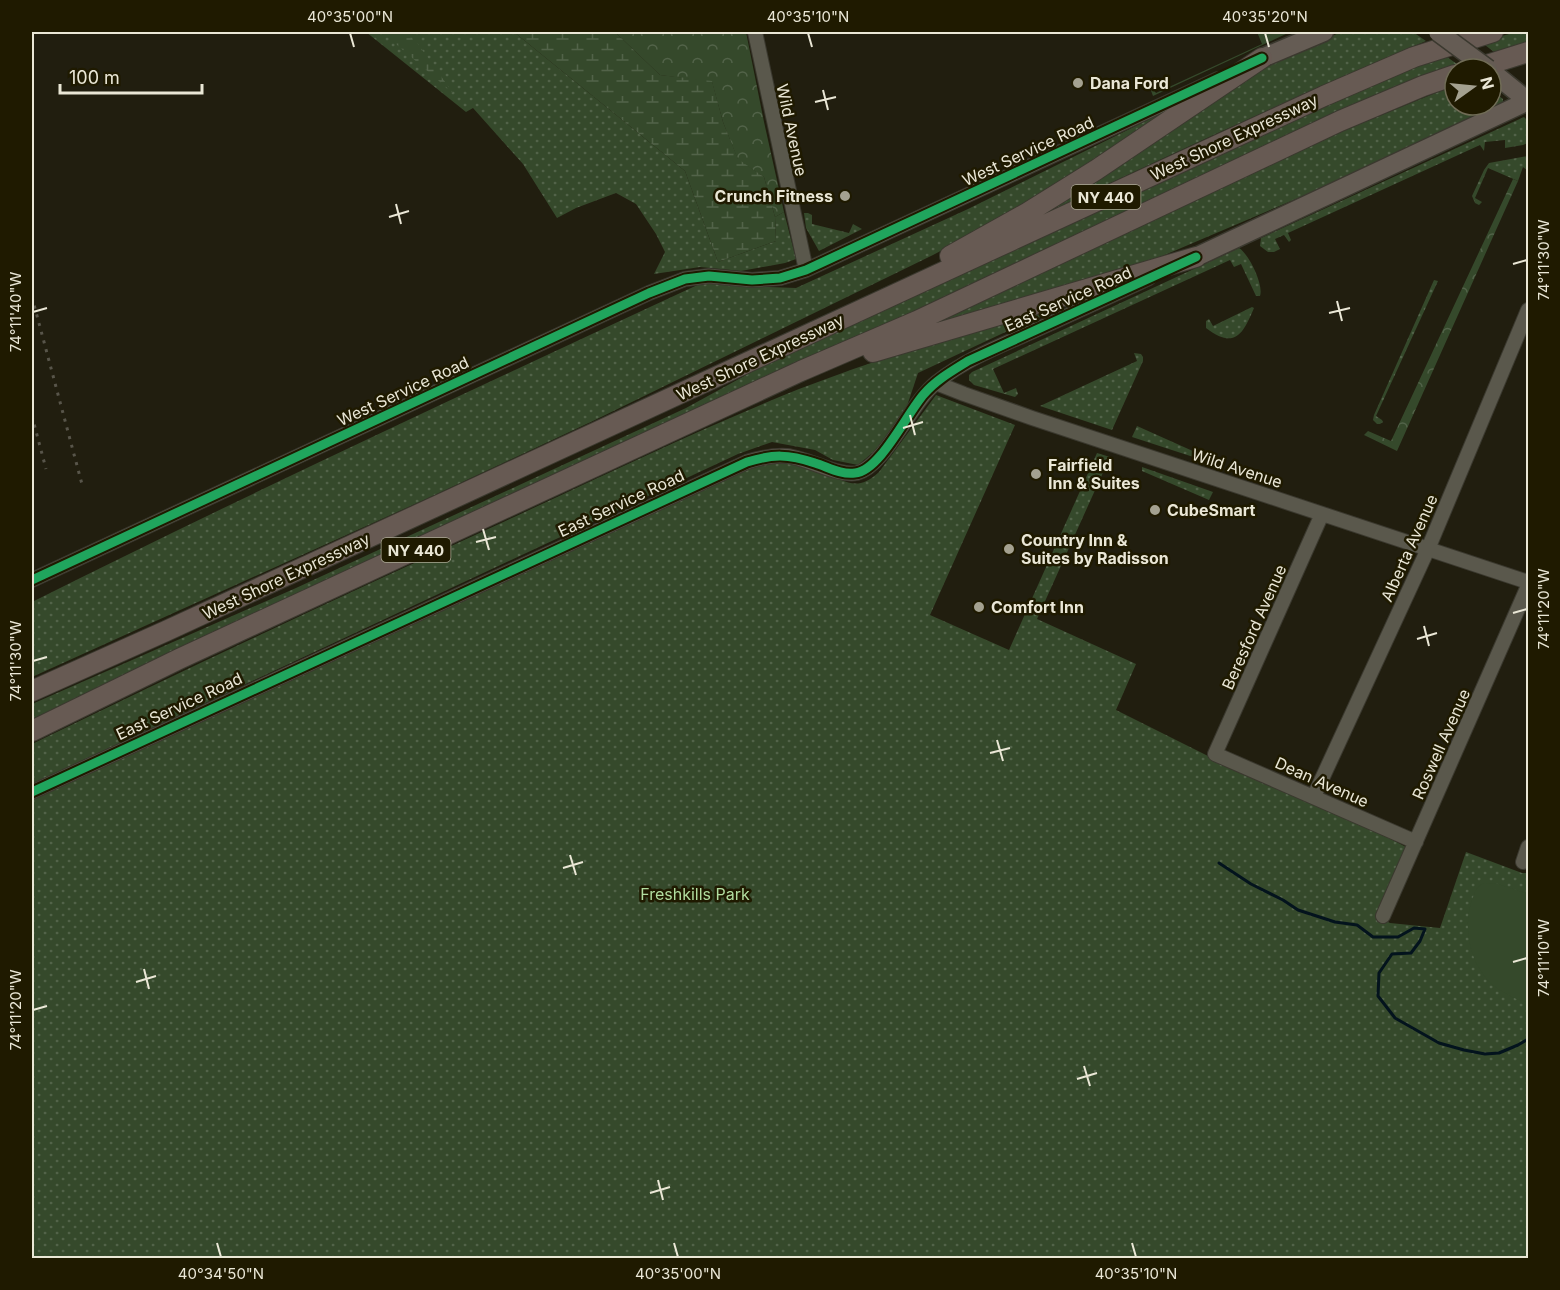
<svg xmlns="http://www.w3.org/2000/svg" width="1560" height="1290" font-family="Inter,sans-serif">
	<defs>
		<pattern id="grass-dots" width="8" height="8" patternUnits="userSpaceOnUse" patternTransform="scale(1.5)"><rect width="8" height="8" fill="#35492b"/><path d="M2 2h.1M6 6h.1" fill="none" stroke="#526349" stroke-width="1.8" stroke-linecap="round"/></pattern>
		<pattern id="forest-crowns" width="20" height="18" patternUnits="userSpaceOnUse" patternTransform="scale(1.5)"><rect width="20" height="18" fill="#35492b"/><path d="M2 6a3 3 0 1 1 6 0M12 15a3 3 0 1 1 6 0" fill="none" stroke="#526349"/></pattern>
		<pattern id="wetland-marsh" width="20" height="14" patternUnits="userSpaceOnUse" patternTransform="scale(1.5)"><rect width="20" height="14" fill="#35492b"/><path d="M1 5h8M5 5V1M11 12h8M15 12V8" fill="none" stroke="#526349"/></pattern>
	</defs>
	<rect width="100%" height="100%" fill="#211e0f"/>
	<!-- grass -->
	<path fill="url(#grass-dots)" d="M 366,32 L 514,32 L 685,171 L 718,262 L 776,241 L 775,217 L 784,212 L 796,259 L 785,263 L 741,271 L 700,267 L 654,274 L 665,252 L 656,234 L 636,204 L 616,193 L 576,208 L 557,218 L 523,164 L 473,108 L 466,112 Z
		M 1341,32 L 1413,32 L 1426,41 C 1300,95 1174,152 1050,212 L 1048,208 L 1265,66 Z
		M 1516,32 L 1528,32 L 1528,47 L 1498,55 L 1481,42 Z
		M 1443,54 L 1461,67 L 1416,82 L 32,721 L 32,704 L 296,588 L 686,408 L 757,369 L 848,324 L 1187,167 Z
		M 1455,85 L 1455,105 L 1491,105 L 1491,90 L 1503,99 L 1503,103 L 1488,109 L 1489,112 L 1303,196 L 1146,263 L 948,321 L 948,318 L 1030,277 L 1350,128 Z
		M 1168,110 L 1169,113 L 1003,218 L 933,255 L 595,420 L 426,499 L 32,677 L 32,602 C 254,491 480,386 706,281 L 740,286 L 796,288 L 968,209 Z
		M 1524,117 L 1528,121 L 1528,143 L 1523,145 L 1505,148 L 1505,140 L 1485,142 L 1484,151 L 1480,145 L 1288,233 L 1291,240 L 1289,242 L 1284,235 L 1275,239 L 1280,249 L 1274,252 L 1268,252 L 1260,246 L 1261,238 Z
		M 1528,156 L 1528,171 L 1523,167 L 1518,181 L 1488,168 L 1475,198 L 1482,202 L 1479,205 L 1475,203 L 1472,196 L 1484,170 L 1489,163 Z
		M 804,213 L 808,213 L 812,215 L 812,224 L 849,233 L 853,224 L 862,229 L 819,251 L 806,228 Z
		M 1239,248 C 1249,254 1264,285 1260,296 L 1256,296 L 1241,264 L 1234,267 L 1230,260 L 993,369 L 1004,393 L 1016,388 L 1018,394 L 1015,397 L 974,385 L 969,380 L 969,375 L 972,372 Z
		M 1434,280 L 1438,281 L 1376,416 L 1382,420 L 1383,422 L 1380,424 L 1377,424 L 1373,420 L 1374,415 Z
		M 1069,301 L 1071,304 L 1014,328 L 918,373 L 907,406 L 877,449 L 858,465 L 833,460 L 815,450 L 772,442 L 738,454 L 32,784 L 32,744 C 186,669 342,596 499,524 C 598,478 697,430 799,389 C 888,355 978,328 1069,301 Z
		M 1252,307 L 1254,308 C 1243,334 1235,350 1206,328 L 1206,321 L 1209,319 L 1213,326 Z
		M 1134,353 L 1141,354 L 1143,357 L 1143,361 L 1112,430 L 1040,406 L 1137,361 Z
		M 936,395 L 1015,425 L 930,615 L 1009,650 L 1097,453 L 1110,457 L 1037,619 L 1136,664 L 1116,710 L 1210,757 L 1389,838 L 1406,847 L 1380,918 L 1390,923 L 1440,928 L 1466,852 L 1522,873 L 1528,873 L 1528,1258 L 32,1258 L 32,800 L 71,780 L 754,466 C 769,463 785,461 800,464 C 808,466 816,468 823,471 C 846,481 856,493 879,472 Z
		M 1137,426 L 1224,465 L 1224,467 L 1132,437 Z
		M 1142,467 L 1213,492 L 1209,500 L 1142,471 Z"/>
	<!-- forest -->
	<path fill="url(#forest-crowns)" d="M 615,32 L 746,32 L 764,122 L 784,212 L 775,217 L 764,177 L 738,160 L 723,122 L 712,82 L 660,75 Z
		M 1513,179 L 1518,181 L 1397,451 L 1364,435 L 1368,431 L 1391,441 Z"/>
	<!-- wetland -->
	<path fill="url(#wetland-marsh)" d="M 382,32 L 403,32 L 418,44 L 453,93 Z
		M 514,32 L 615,32 L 660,75 L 712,81 L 723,122 L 738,159 L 764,177 L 775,217 L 776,241 L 718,262 L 685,171 Z"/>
	<!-- garden -->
	<path fill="#35492b" d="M 1257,32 L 1288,32 L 1288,33 L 1153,96 L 1150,88 L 1151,86 L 1156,93 L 1262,44 Z
		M 1484,883 L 1498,884 L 1528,894 L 1528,1001 C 1521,1002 1514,998 1507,994 C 1472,978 1460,930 1473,897 C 1476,890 1477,886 1484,883 Z"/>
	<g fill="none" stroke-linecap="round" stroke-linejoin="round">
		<!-- stream -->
		<path stroke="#03131d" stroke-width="3" d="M 1219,863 L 1251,884 L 1283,900 L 1298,910 L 1335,922 L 1357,925 L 1373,937 L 1398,937 L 1414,928 L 1425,929 L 1420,941 L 1411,953 L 1392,954 L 1379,973 L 1378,996 L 1395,1018 L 1439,1043 L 1464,1050 L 1485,1054 L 1499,1053 L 1518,1045 L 1528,1039"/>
		<!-- minor casing -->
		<g stroke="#3b392f" stroke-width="16">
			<path id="minor" d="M 755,32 L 806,270
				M 936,383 L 964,394 L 1032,418 L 1528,582
				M 1322,514 L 1215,754 L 1416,842
				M 32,580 L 649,293 L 685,279 L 709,276 L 752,280 L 780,278 L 806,270 L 1218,79
				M 32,792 L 747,462 C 760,458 773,455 787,456 C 807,458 839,477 857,473 C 885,466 911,402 937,382 C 965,360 997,347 1029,333 C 1069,315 1109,297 1149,278
				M 1314,796 L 1428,549 L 1528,310
				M 1523,862 L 1528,847
				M 1383,916 L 1528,586"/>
		</g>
		<!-- major casing -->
		<g stroke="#3b392f" stroke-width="21">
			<path id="major" d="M 1262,58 L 1324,32
				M 1491,71 L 1528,101
				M 1196,257 L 1528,101"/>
		</g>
		<!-- highway casing -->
		<g stroke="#3b392f" stroke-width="22">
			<path id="highway" d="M 1474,69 L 1528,52
				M 950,256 L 1027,213 L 1096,170 L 1262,58
				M 873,352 L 1196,257
				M 32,691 L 166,631 L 1324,96 L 1414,57 L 1493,32
				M 32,731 L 179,659 L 801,371 L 917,321 L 1340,121 L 1423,86 L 1455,75"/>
		</g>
		<!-- minor -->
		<use href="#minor" stroke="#5a584c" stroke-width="14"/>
		<!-- major -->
		<use href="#major" stroke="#655c54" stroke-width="18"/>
		<!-- highway -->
		<use href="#highway" stroke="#675a53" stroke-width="20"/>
		<!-- rail -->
		<path stroke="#58554a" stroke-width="3" stroke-dasharray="3 6" stroke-linecap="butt" d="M 32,297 L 83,488
			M 32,416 L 46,469"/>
		<!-- major-bridge casing -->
		<g stroke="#3b392f" stroke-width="21" stroke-linecap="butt">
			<path id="major-bridge" d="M 1438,32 L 1488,69"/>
		</g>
		<!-- major-bridge -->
		<use href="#major-bridge" stroke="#655c54" stroke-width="18"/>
		<!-- cycleway casing -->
		<g stroke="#1f1a00" stroke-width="13">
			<path id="cycleway" d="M 32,580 L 649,293 L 685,279 L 709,276 L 752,280 L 780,278 L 806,270 L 1262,58
				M 32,792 L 747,462 C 773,454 788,454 815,463 C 828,467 841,475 855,473 C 880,471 907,413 924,394 C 936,380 952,371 968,361 L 1196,257"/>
		</g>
		<!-- cycleway -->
		<use href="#cycleway" stroke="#20a55d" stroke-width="9"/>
	</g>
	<!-- ticks -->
	<path fill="none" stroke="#eae7d6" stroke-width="2" d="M 350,33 L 354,47M 808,33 L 812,47M 1265,33 L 1269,47M 823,90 L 828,110M 815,102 L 836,97M 396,204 L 401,224M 389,217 L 409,211M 1513,264 L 1527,260M 1337,301 L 1342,321M 33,312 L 47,308M 1329,313 L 1350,308M 910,415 L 915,435M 903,428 L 923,422M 483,529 L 489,550M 476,542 L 496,537M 1513,613 L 1527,609M 1424,626 L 1429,646M 1417,639 L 1437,633M 33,661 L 47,657M 997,740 L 1003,761M 990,753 L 1010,748M 570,855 L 576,875M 563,868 L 583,862M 1513,962 L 1527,958M 144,969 L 149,989M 136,982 L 156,976M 33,1010 L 47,1006M 1084,1066 L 1090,1086M 1077,1079 L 1097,1073M 658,1180 L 663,1200M 650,1193 L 670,1187M 217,1243 L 221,1257M 674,1243 L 678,1257M 1132,1243 L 1136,1257"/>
	<!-- markers -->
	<g fill="#a4a190" stroke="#1f1a00" stroke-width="2">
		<circle cx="1078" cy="83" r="6"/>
		<circle cx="845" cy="196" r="6"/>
		<circle cx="1036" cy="474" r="6"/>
		<circle cx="1155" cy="510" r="6"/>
		<circle cx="1009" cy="549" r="6"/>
		<circle cx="979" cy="607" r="6"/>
	</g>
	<g text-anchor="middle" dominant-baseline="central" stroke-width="5" stroke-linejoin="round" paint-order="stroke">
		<!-- shield labels -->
		<g fill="#1f1a00" stroke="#adaa96" stroke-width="1.5">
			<rect x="1071.5" y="185" width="69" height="24" rx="4.5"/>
			<rect x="381.5" y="538" width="69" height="24" rx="4.5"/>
		</g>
		<g font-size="15" font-weight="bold" fill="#eae7d6">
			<text x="1106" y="197">NY 440</text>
			<text x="416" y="550">NY 440</text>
		</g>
		<!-- poi labels -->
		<g font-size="16" font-weight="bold" fill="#eae7d6" stroke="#1f1a00" text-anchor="start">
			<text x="1090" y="83">Dana Ford</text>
			<text x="833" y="196" text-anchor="end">Crunch Fitness</text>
			<text x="1048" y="465">Fairfield<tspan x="1048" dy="18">Inn &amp; Suites</tspan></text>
			<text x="1167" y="510">CubeSmart</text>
			<text x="1021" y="540">Country Inn &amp;<tspan x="1021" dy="18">Suites by Radisson</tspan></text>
			<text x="991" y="607">Comfort Inn</text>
		</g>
		<!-- street labels -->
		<g font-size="16" fill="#eae7d6" stroke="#1f1a00">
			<text transform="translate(792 130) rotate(78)">Wild Avenue</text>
			<text transform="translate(1234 137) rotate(-25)">West Shore Expressway</text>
			<text transform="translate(1028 151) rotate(-25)">West Service Road</text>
			<text transform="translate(1068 299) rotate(-24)">East Service Road</text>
			<text transform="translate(760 357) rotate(-25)">West Shore Expressway</text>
			<text transform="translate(403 391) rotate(-25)">West Service Road</text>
			<text transform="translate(1237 468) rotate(18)">Wild Avenue</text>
			<text transform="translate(621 503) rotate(-25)">East Service Road</text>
			<text transform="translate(1409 548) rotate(-66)">Alberta Avenue</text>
			<text transform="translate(286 576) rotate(-25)">West Shore Expressway</text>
			<text transform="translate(1254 627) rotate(-66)">Beresford Avenue</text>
			<text transform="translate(179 706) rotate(-25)">East Service Road</text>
			<text transform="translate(1441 744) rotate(-66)">Roswell Avenue</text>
			<text transform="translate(1322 782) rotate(24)">Dean Avenue</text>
		</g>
		<!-- park labels -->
		<g font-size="16" fill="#b1dd9f" stroke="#1f1a00">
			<text x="695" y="894">Freshkills Park</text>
		</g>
	</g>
	<!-- border -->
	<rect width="1560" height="1290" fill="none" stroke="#1f1a00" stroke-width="66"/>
	<!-- north arrow -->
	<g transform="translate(1473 87) rotate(75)"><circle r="28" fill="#1f1a00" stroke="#706c56" stroke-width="1.5"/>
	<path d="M0-4.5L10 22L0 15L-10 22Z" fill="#a4a190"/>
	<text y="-9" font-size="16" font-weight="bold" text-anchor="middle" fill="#eae7d6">N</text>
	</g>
	<!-- scale -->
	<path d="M60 84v9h142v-9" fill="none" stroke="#eae7d6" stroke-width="3"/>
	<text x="69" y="84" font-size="18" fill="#eae7d6" stroke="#1f1a00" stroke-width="4.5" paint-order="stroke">100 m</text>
	<rect x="33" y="33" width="1494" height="1224" fill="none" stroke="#eae7d6" stroke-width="2"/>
	<g font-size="15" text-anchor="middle" fill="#eae7d6">
		<text x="350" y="22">40°35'00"N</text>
		<text x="808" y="22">40°35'10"N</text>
		<text x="1265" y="22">40°35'20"N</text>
		<text transform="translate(1544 260) rotate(-90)" y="5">74°11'30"W</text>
		<text transform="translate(16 312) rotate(-90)" y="5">74°11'40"W</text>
		<text transform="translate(1544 609) rotate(-90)" y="5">74°11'20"W</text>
		<text transform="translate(16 661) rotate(-90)" y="5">74°11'30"W</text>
		<text transform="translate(1544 958) rotate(-90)" y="5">74°11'10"W</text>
		<text transform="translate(16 1010) rotate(-90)" y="5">74°11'20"W</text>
		<text x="221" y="1279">40°34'50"N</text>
		<text x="678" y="1279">40°35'00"N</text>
		<text x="1136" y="1279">40°35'10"N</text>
	</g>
</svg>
